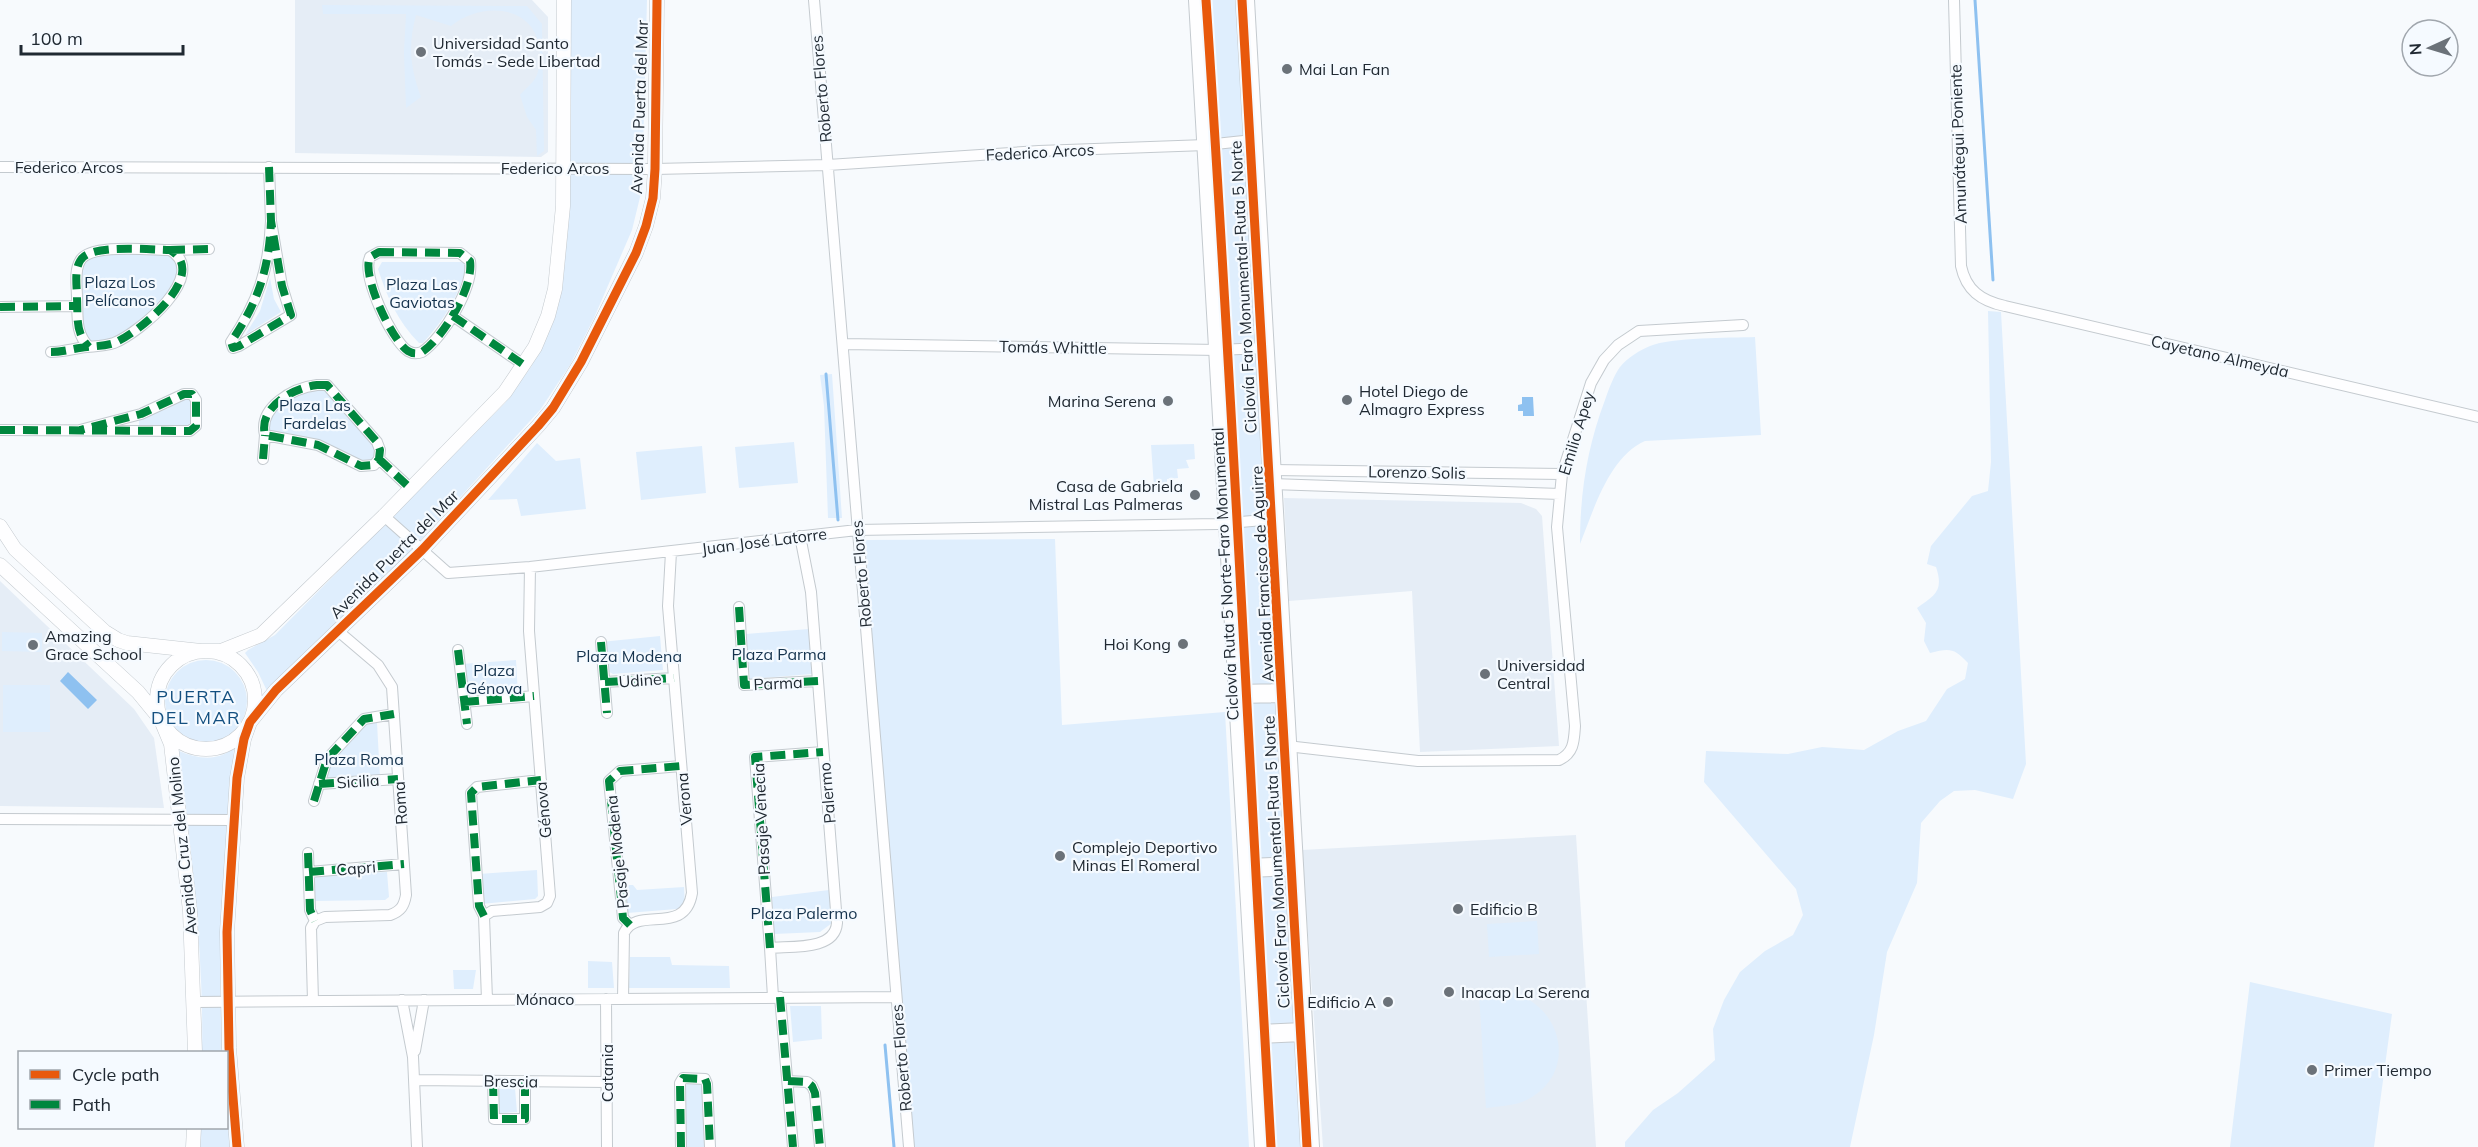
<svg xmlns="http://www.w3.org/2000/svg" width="2478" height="1147" font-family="Mulish,sans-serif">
	<rect width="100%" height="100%" fill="#f7fafd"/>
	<!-- built -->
	<path fill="#e5edf6" d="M 295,0 L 532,0 L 548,17 L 548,152 L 541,157 L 295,153 Z
		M 1284,498 L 1521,503 L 1536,509 L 1542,516 L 1559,746 L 1420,752 L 1412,591 L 1289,601 Z
		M 0,581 L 134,709 L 154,738 L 164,808 L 0,806 Z
		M 1576,835 L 1596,1147 L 1323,1147 L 1302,850 Z"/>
	<!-- green -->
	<path fill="#dfeefd" d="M 568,0 L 647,0 L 642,189 L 632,230 L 594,318 L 570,365 L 540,410 L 409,553 L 271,692 L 267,691 L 258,672 L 245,653 L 248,650 L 275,635 L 505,403 L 531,367 L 552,325 L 564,268 L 568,201 Z
		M 1203,0 L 1240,0 L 1305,1147 L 1267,1147 Z
		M 322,5 L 527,6 L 542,24 L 544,151 L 537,156 L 536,130 L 527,117 L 520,95 C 525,89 532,84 536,77 C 539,71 540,62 540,55 C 539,5 483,0 451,26 L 416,15 C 408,44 410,68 421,97 L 406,108 L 404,52 L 406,14 L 323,14 Z
		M 98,253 L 169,253 L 177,258 L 179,278 L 153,313 L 115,339 L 90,344 L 84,337 L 80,273 L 82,263 Z
		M 382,262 L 463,262 L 467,265 C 459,296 444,320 423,343 L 419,343 C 398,322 387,297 378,269 Z
		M 270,278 L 274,299 L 281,312 L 245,335 L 260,311 Z
		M 1988,311 L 2001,312 L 2026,764 L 2013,799 L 1975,790 L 1954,791 L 1940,801 L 1921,823 L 1917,883 L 1887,952 L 1874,1035 L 1850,1147 L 1625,1147 L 1625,1142 L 1653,1110 L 1678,1093 L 1715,1060 L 1713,1029 L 1724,1000 L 1740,972 L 1765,951 L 1793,935 L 1803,915 L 1796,889 L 1704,782 L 1706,751 L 1788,754 L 1822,747 L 1864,750 L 1898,731 L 1926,721 L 1947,689 L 1965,679 L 1968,663 C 1954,648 1950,648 1930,653 L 1924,641 L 1926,623 L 1917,608 C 1935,595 1944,591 1936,567 L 1927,564 L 1931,546 L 1972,496 L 1988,491 L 1991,462 Z
		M 1755,337 L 1761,435 L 1645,441 C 1609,457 1594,509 1580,544 C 1580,493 1587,448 1605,400 C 1609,389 1613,377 1620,367 C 1627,358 1640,350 1650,346 C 1672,337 1729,338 1755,337 Z
		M 832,374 L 842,518 L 828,518 L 824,406 L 820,375 Z
		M 326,388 L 374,444 L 376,458 L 362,463 L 268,433 L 269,415 L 275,408 L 306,389 Z
		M 183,398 L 192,399 L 191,428 L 139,427 L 139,420 L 146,415 L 167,409 Z
		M 794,442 L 798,483 L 739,488 L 735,447 Z
		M 537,443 L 556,461 L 580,458 L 586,509 L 521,516 L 517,499 L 488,500 Z
		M 1194,444 L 1195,459 L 1186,460 L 1189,468 L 1177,469 L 1178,478 L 1167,479 L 1167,486 L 1154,487 L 1151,445 Z
		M 702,446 L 706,493 L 641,500 L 636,452 Z
		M 1055,539 L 1062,725 L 1225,712 L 1249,1147 L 910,1147 L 865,540 Z
		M 809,629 L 812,674 L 750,679 L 746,634 Z
		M 2,632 L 42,633 L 42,652 L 2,651 Z
		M 660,636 L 663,670 L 613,674 L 604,669 L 601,642 Z
		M 516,660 L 518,694 L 467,699 L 462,664 Z
		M165 701a41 41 0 1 1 82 0a41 41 0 1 1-82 0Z
		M 3,685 L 50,685 L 50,732 L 3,732 Z
		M 365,722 L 377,723 L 380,777 L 322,781 L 329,761 Z
		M 234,747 L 221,932 L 220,990 L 223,1052 L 202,1052 C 204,952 191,851 179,751 C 198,759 219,762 234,747 Z
		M 537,870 L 538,896 L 535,899 L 481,904 L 479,874 Z
		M 387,872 L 389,897 L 385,900 L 314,901 L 313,876 Z
		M 624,885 L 633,885 L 637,890 L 684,887 L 685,905 L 677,909 L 627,913 Z
		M 829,890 L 832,923 L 820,932 L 774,934 L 772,897 Z
		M 1537,921 L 1539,954 L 1489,957 L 1487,924 Z
		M 630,957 L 670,957 L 672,965 L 729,966 L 730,988 L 629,988 Z
		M 588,961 L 612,962 L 614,988 L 588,988 Z
		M 453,970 L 476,970 L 473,989 L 454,989 Z
		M 2250,982 L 2392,1014 L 2374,1147 L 2230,1147 Z
		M 1508,992 C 1560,1002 1579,1068 1532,1097 C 1518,1106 1502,1106 1486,1108 L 1479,993 Z
		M 790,1006 L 821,1006 L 822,1039 L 793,1042 Z
		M 699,1082 L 703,1089 L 706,1147 L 685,1147 L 684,1091 L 687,1083 Z
		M 515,1088 L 517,1112 L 500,1113 L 498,1089 Z
		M 227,1096 L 231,1147 L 197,1147 L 199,1128 L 226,1128 Z"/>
	<!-- water -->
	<path fill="#8ec1f0" d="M 1522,397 L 1533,397 L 1534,416 L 1523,416 L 1523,411 L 1518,411 L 1518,405 L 1522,404 Z
		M 68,672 L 97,700 L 88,709 L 60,681 Z"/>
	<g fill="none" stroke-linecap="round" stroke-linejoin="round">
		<!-- stream -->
		<path stroke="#8ec1f0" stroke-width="3" d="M 1975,0 L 1993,280
			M 826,374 L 838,520
			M 885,1045 L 894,1147"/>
		<!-- minor casing -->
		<g stroke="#c4cacf" stroke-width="12">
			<path id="minor" d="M 814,0 L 909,1147
				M 1954,0 L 1961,266 C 1966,290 1981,301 2005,306 L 2478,417
				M 0,167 L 655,169 L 828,165 L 1039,151 L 1206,145 L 1253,140
				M 269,167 L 271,221 L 282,286 L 291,315 L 239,346 L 233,348 L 231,342 C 258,302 269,270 271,221
				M 170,250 L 209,249
				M 379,252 L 460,253 L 470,261 C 474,287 443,338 422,352 C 417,354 413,354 408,351 C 392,341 361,275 370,257 Z
				M 0,307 L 77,306
				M 453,316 L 524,365
				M 843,344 L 1218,350 L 1263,348
				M 51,352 C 64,352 75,348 87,347 C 97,346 104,346 114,343 C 139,333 211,274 170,250 C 150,250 89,243 80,261 C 74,271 77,287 77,298 C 78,317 75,333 89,347
				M 317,385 L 327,385 L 377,442 L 380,450 L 379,459 L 374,465 L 361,466 L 318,445 L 265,435 C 258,407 293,388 317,385 Z
				M 0,430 L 190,431 L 196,426 L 196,400 L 192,394 L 184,394 L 141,414 L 80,430
				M 263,459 L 265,435
				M 379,459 L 410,488
				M 1272,470 L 1562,474
				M 1272,484 L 1560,494
				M 384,516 L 448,573 L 530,567 L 857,530 L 1218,524 L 1274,519
				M 739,607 L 744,685 L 818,681
				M 601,642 L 607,713
				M 458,650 L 467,724
				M 605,682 L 674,678
				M 464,702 L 534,696
				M 1287,746 L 1418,761 L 1559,760 C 1574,753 1574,741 1575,726 L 1557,527 L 1562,474 L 1591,383 L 1604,360 L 1618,345 L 1639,331 L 1743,325
				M 319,784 L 398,779
				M 314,801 L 327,759 L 364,719 L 394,714
				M 0,819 L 233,820
				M 308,853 L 310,910 L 315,921
				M 309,872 L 404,864
				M 484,916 L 479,906 L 471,793 L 477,787 L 541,780
				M 630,925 L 623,918 L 609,781 L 620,771 L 681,766
				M 770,948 L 755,757 L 823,752
				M 773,997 L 770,948 C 791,946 835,951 837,923 L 811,592 L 800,536
				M 780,997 L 793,1147
				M 606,999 L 607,1147
				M 623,999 L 624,933 C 637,905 685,937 692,893 L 668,606 L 671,552
				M 402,1000 L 413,1057 L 417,1147
				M 487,1000 L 484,916 L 492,911 L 540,907 L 547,903 L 550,896 L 529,631 L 530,567
				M 313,1001 L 311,928 L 315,921 L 325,917 L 390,915 C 401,911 404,906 406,895 L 392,687 L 378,665 L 338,631
				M 195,1002 L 895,997
				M 415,1051 L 424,1000
				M 415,1080 L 607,1082
				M 493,1081 L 494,1119 L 525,1119 L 525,1081
				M 788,1081 L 807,1082 L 812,1086 L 815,1093 L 820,1147
				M 681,1147 L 680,1083 L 683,1078 L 705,1079 L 707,1084 L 710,1147"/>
		</g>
		<!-- tertiary casing -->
		<g stroke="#c4cacf" stroke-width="15">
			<path id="tertiary" d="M 0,526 L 15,549 L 105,632 L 118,640 L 127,643 L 201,651 L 221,651 L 261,635 L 384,516 L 505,392 L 535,347 L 548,316 L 555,289 L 563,206 L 564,0
				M 0,565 L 138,692 L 161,720 L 171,744 L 190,911 L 195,1052
				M157 700a49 49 0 1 1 98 0a49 49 0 1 1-98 0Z
				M 193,1147 L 194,1128
				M 237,1147 L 229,1048 L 227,932 L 237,778 L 244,739 L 250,722 L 276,690 L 422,550 L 538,426 L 553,408 L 581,362 L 636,253 L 646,226 L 653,198 L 655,169 L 657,0"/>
		</g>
		<!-- primary casing -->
		<g stroke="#c4cacf" stroke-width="20">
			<path id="primary" d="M 1198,0 L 1264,1147
				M 1245,0 L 1310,1147
				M 1238,694 L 1284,693
				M 1248,868 L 1294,866
				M 1258,1034 L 1303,1032"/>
		</g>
		<!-- minor -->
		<use href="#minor" stroke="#fefeff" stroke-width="10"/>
		<!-- tertiary -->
		<use href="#tertiary" stroke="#fefeff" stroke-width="14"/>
		<!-- primary -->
		<use href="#primary" stroke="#fefeff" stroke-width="18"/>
		<!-- quiet -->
		<path stroke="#00873e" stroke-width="8" stroke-dasharray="15 8" stroke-linecap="butt" d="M 269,167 L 271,221 L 282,286 L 291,315 L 239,346 L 233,348 L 231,342 C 258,302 269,270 271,221
			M 170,250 L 209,249
			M 379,252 L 460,253 L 470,261 C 474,287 443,338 422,352 C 417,354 413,354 408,351 C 392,341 361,275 370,257 Z
			M 0,307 L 77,306
			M 453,316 L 524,365
			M 51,352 C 64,352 75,348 87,347 C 97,346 104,346 114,343 C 139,333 211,274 170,250 C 150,250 89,243 80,261 C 74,271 77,287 77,298 C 78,317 75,333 89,347
			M 317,385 L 327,385 L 377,442 L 380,450 L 379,459 L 374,465 L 361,466 L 318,445 L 265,435 C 258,407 293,388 317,385 Z
			M 0,430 L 190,431 L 196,426 L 196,400 L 192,394 L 184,394 L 141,414 L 80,430
			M 263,459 L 265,435
			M 379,459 L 410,488
			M 739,607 L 744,685 L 818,681
			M 601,642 L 607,713
			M 458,650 L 467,724
			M 605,682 L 674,678
			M 464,702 L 534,696
			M 319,784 L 398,779
			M 314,801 L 327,759 L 364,719 L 394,714
			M 308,853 L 310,910 L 315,921
			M 309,872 L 404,864
			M 484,916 L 479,906 L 471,793 L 477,787 L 541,780
			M 630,925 L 623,918 L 609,781 L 620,771 L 681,766
			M 770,948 L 755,757 L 823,752
			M 780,997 L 793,1147
			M 493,1081 L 494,1119 L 525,1119 L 525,1081
			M 788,1081 L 807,1082 L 812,1086 L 815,1093 L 820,1147
			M 681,1147 L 680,1083 L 683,1078 L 705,1079 L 707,1084 L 710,1147"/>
		<!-- cycleway casing -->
		<g stroke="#f5faff" stroke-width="13">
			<path id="cycleway" d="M 1206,0 C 1232,382 1249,765 1271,1147
				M 1242,0 L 1307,1147
				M 237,1147 L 229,1048 L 227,932 L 237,778 L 244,739 L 250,722 L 276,690 L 422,550 L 538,426 L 553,408 L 581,362 L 636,253 L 646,226 L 653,198 L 655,169 L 657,0"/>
		</g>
		<!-- cycleway -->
		<use href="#cycleway" stroke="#e8590c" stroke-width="9"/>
	</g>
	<!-- markers -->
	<g fill="#6b7279" stroke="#f5faff" stroke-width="2">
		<circle cx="421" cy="52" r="6"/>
		<circle cx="1287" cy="69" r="6"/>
		<circle cx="1347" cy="400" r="6"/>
		<circle cx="1168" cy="401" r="6"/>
		<circle cx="1195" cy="495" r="6"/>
		<circle cx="1183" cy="644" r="6"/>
		<circle cx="33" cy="645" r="6"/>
		<circle cx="1485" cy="674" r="6"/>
		<circle cx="1060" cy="856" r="6"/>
		<circle cx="1458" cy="909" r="6"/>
		<circle cx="1449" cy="992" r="6"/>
		<circle cx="1388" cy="1002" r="6"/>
		<circle cx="2312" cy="1070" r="6"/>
	</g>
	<g text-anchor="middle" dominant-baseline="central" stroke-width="4.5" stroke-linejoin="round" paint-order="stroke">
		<!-- poi labels -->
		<g font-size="16" fill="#202932" stroke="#f5faff" text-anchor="start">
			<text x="433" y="43">Universidad Santo<tspan x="433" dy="18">Tomás - Sede Libertad</tspan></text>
			<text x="1299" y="69">Mai Lan Fan</text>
			<text x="1359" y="391">Hotel Diego de<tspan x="1359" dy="18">Almagro Express</tspan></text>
			<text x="1156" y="401" text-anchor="end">Marina Serena</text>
			<text x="1183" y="486" text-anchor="end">Casa de Gabriela<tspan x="1183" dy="18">Mistral Las Palmeras</tspan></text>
			<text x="45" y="636">Amazing<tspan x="45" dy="18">Grace School</tspan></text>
			<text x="1171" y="644" text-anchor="end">Hoi Kong</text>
			<text x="1497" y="665">Universidad<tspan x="1497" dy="18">Central</tspan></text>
			<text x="1072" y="847">Complejo Deportivo<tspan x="1072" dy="18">Minas El Romeral</tspan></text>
			<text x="1470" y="909">Edificio B</text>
			<text x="1461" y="992">Inacap La Serena</text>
			<text x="1376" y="1002" text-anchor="end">Edificio A</text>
			<text x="2324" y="1070">Primer Tiempo</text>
		</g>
		<!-- street labels -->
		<g font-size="16" fill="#202932" stroke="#f5faff">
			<text transform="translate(821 89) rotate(-95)">Roberto Flores</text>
			<text transform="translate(639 107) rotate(-88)">Avenida Puerta del Mar</text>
			<text transform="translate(1958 144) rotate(-92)">Amunátegui Poniente</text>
			<text transform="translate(1040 152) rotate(-3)">Federico Arcos</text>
			<text x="69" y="167">Federico Arcos</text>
			<text x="555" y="168">Federico Arcos</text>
			<text transform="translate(1243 287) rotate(-93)">Ciclovía Faro Monumental-Ruta 5 Norte</text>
			<text transform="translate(1053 347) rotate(1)">Tomás Whittle</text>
			<text transform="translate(2220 356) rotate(13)">Cayetano Almeyda</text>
			<text transform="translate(1576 433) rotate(-73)">Emilio Apey</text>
			<text transform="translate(1417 472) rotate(1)">Lorenzo Solis</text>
			<text transform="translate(764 541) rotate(-7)">Juan José Latorre</text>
			<text transform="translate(394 554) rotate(-45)">Avenida Puerta del Mar</text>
			<text transform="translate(861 574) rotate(-95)">Roberto Flores</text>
			<text transform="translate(1225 574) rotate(-93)">Ciclovía Ruta 5 Norte-Faro Monumental</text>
			<text transform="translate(1262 574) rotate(-93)">Avenida Francisco de Aguirre</text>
			<text transform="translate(640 680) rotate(-4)">Udine</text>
			<text transform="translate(778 683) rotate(-3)">Parma</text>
			<text transform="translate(358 781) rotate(-4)">Sicilia</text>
			<text transform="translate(827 793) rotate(-95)">Palermo</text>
			<text transform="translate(684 799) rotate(-95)">Verona</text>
			<text transform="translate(400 803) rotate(-94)">Roma</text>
			<text transform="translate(543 810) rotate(-95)">Génova</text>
			<text transform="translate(761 819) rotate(-93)">Pasaje Venecia</text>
			<text transform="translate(182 846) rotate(-96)">Avenida Cruz del Molino</text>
			<text transform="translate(617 852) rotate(-96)">Pasaje Modena</text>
			<text transform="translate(1276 862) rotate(-93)">Ciclovía Faro Monumental-Ruta 5 Norte</text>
			<text transform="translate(356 868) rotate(-5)">Capri</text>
			<text x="545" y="999">Mónaco</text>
			<text transform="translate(901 1058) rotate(-95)">Roberto Flores</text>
			<text transform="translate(607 1073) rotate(-90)">Catania</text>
			<text transform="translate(511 1081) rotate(1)">Brescia</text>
		</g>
		<!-- park labels -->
		<g font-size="16" fill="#14324d" stroke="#f5faff">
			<text x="120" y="282">Plaza Los<tspan x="120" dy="18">Pelícanos</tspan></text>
			<text x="422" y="284">Plaza Las<tspan x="422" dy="18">Gaviotas</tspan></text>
			<text x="315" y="405">Plaza Las<tspan x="315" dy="18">Fardelas</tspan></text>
			<text x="779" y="654">Plaza Parma</text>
			<text x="629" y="656">Plaza Modena</text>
			<text x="494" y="670">Plaza<tspan x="494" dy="18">Génova</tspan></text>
			<text x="359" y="759">Plaza Roma</text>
			<text x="804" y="913">Plaza Palermo</text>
		</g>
		<!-- neighbourhood labels -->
		<g font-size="18" letter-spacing="1.5" fill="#145080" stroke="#f5faff">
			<text x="196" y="696">PUERTA<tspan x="196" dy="21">DEL MAR</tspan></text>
		</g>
	</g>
	<!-- legend -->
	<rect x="18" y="1051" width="210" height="78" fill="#f5faff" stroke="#a0a6ad" stroke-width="1.5"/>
	<rect x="30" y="1070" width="30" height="9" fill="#e8590c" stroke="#a0a6ad" stroke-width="1.5"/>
	<text x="72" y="1081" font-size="18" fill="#202932">Cycle path</text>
	<rect x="30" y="1100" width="30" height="9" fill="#00873e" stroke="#a0a6ad" stroke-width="1.5"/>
	<text x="72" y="1111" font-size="18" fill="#202932">Path</text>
	<!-- north arrow -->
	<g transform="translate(2430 48) rotate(266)"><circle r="28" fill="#f5faff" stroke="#a0a6ad" stroke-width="1.5"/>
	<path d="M0-4.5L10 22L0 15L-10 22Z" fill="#6b7279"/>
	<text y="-9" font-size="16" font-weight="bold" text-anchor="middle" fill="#202932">N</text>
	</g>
	<!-- scale -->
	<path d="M21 45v9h162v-9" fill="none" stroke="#202932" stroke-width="3"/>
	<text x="30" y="45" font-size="18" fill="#202932" stroke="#f5faff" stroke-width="4.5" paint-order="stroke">100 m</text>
</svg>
